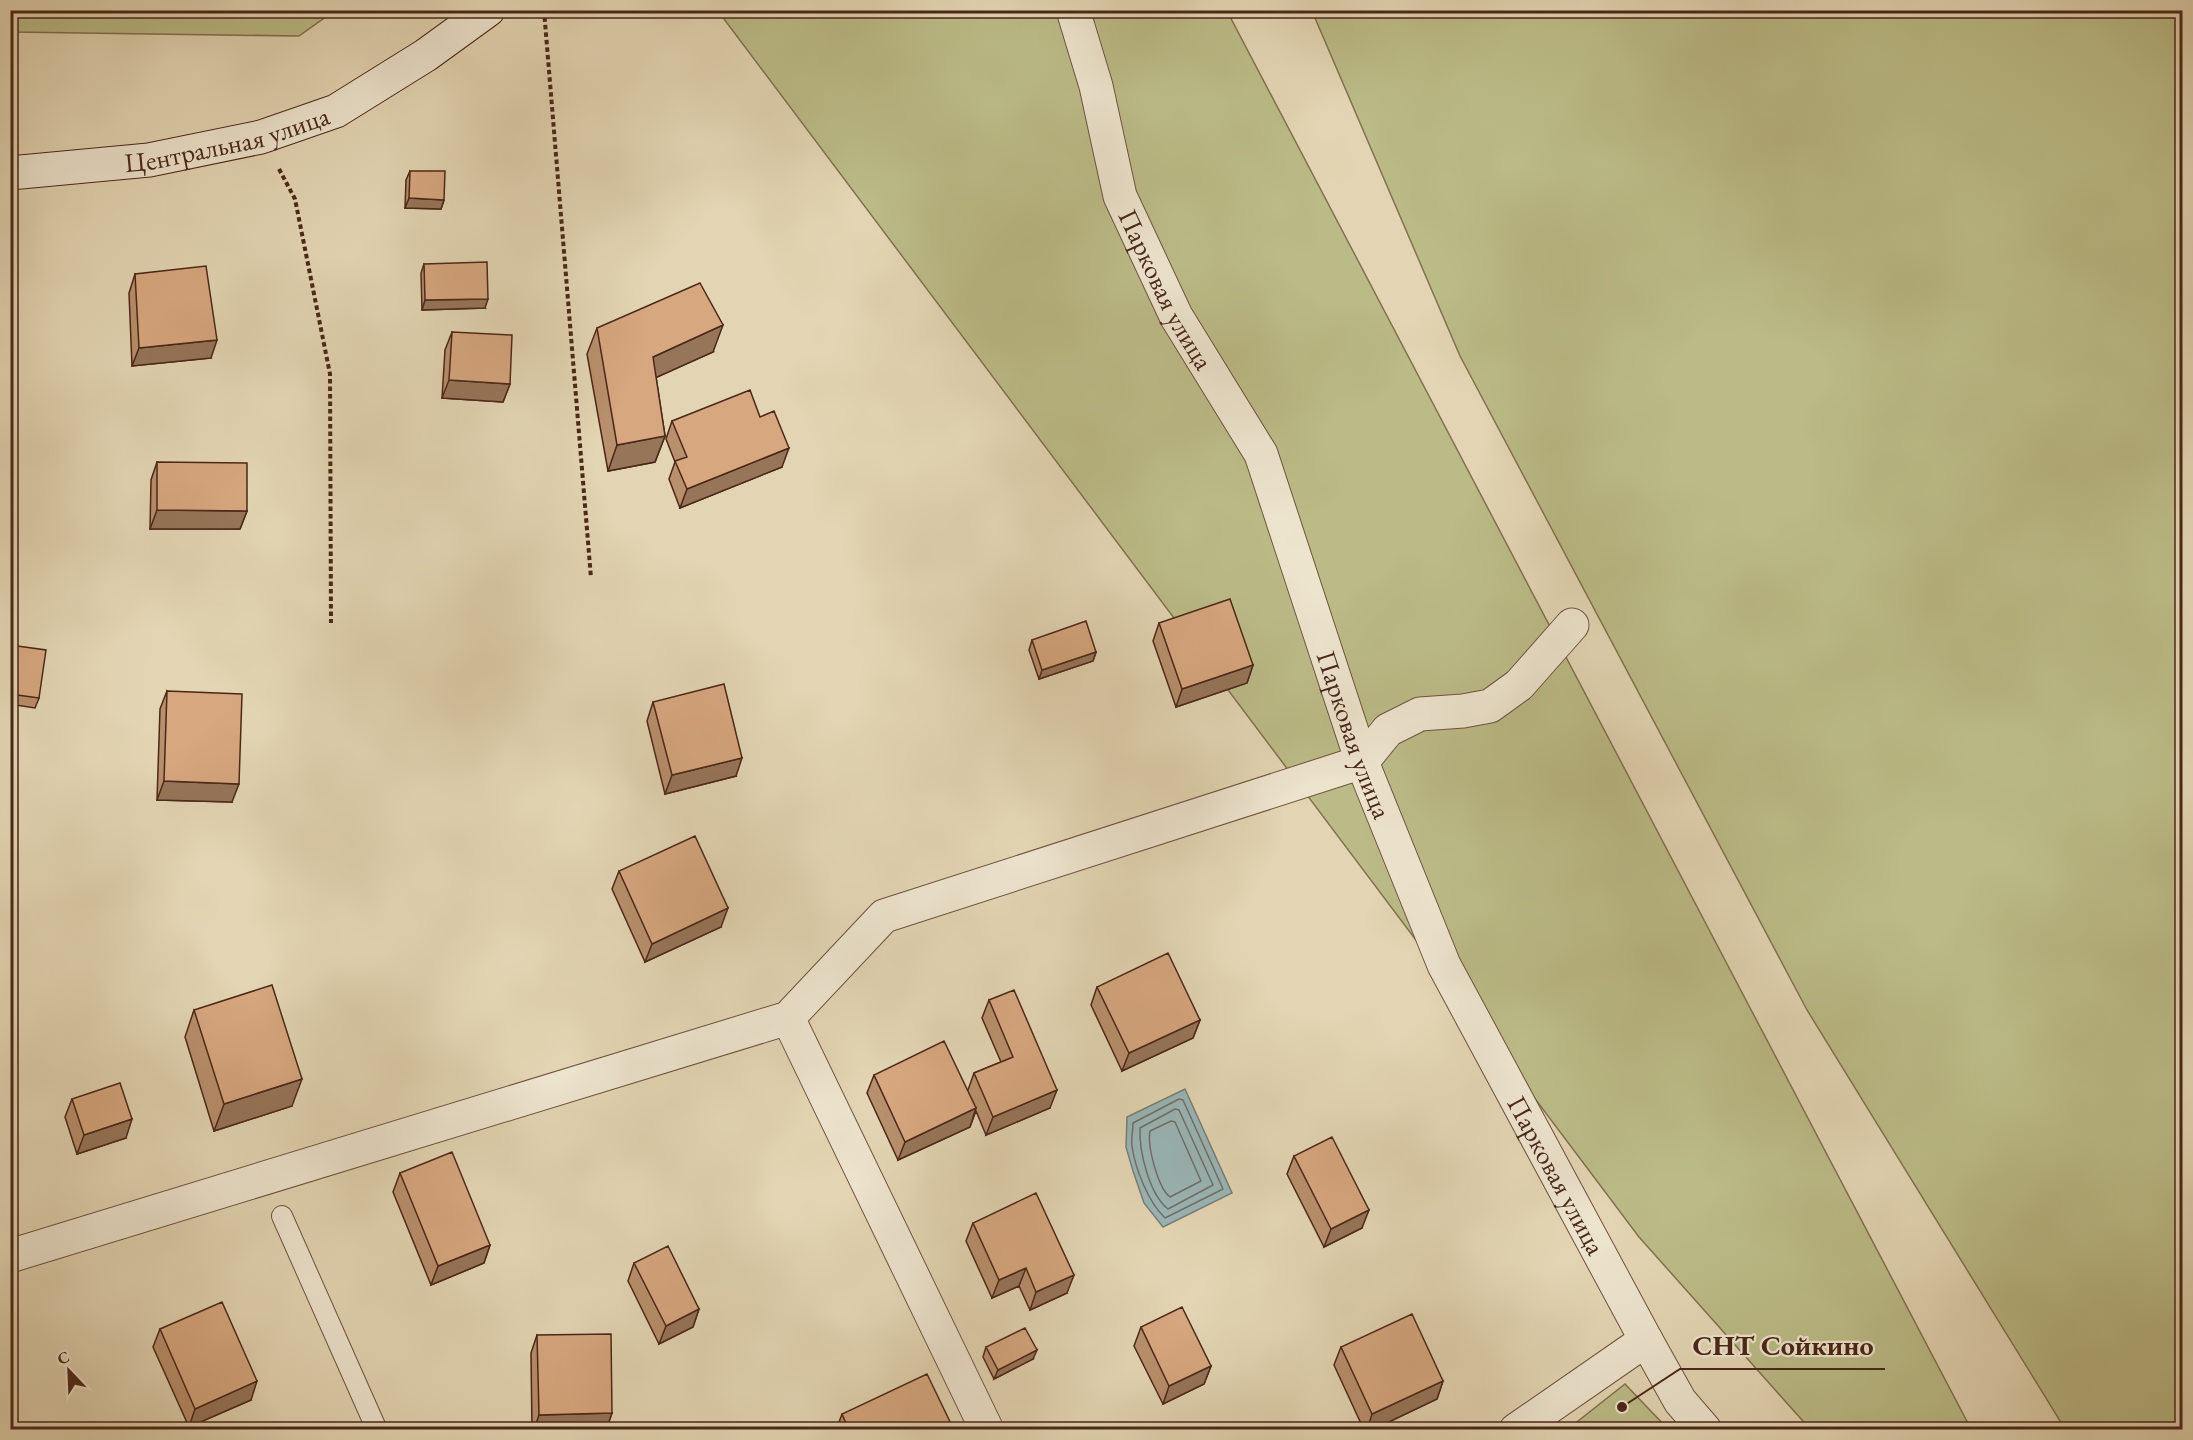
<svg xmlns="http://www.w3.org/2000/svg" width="2193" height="1440" font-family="'EB Garamond',serif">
	<rect width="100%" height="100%" fill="#e3d5b3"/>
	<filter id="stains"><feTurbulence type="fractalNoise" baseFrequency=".00333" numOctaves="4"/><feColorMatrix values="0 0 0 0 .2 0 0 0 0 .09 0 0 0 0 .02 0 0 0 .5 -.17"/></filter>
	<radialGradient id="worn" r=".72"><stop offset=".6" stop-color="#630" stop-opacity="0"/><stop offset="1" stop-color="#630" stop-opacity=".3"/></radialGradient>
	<!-- green -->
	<path fill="#bbbb87" stroke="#837150" stroke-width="1.5" d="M 11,10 L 334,10 L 334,11 L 299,36 L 11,32 Z
		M 718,11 L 1227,11 L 1971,1429 L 1810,1429 L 1639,1237 Z
		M 1312,11 L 2182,11 L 2182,1429 L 2065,1429 L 1807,1010 L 1460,356 Z
		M 1625,1384 L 1668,1429 L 1568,1429 Z"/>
	<!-- water -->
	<path fill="#99b6b7" stroke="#7a7d78" stroke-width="1.5" d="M 1185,1089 L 1232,1193 L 1163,1227 L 1144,1203 L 1133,1171 L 1126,1147 L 1127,1117 Z"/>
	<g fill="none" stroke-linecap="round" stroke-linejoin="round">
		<!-- shore -->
		<path stroke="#726e68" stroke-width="1.5" d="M 1179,1099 L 1183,1100 L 1223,1189 L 1165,1218 C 1149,1203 1135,1169 1132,1146 C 1131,1139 1133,1130 1133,1123 Z
			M 1175,1109 L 1179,1110 L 1213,1185 L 1168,1209 C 1149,1194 1139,1151 1140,1128 Z
			M 1171,1121 L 1175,1122 L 1201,1181 L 1170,1197 C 1158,1188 1147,1146 1150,1131 Z"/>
		<!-- service casing -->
		<g stroke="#715240" stroke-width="22">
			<path id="service" d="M 282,1216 L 377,1430"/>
		</g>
		<!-- minor casing -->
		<g stroke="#715240" stroke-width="35">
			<g id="minor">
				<path id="s1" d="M 1073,10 L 1096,86 L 1120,196 L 1176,316 L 1261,454 L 1362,762 L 1444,965 L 1646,1340 L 1680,1401 L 1705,1430"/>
				<path d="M 788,1018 L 987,1430"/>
				<path d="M 10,1256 L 788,1018 L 884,916 L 1362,762 L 1388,730 L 1420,714 L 1463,711 L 1490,706 L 1519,685 L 1572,625"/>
				<path d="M 1516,1430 L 1646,1340"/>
			</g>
		</g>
		<!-- secondary casing -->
		<g stroke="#4b2719" stroke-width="35">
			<g id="secondary">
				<path id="s2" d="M 10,173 L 149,160 L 261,137 L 336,111 L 426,55 L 488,10"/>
			</g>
		</g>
		<!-- path -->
		<path stroke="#4b2719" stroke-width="4" stroke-dasharray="4.5 3" stroke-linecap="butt" d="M 544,10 L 591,578
			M 279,169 L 295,199 L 330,374 L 331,623"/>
		<!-- service -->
		<use href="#service" stroke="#ede4ce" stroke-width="20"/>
		<!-- minor -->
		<use href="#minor" stroke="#ede4ce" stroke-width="33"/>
		<!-- secondary -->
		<use href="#secondary" stroke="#ede4ce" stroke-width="33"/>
	</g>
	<!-- wall -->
	<path fill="#b9906d" stroke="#4b2719" stroke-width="1.5" d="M 410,171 L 444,200 L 441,209 L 405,208 L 406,180 Z
		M 424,264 L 485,308 L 422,310 L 421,273 Z
		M 135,274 L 211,358 L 132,366 L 129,293 Z
		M 597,328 L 713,352 L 656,377 L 665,436 L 655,462 L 608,471 L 587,354 Z
		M 452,332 L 510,384 L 503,402 L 442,398 L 445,350 Z
		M 760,417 L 782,467 L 680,508 L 669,479 L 675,462 L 666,439 L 672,421 Z
		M 157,462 L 247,511 L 240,529 L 150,529 L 151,480 Z
		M 1159,623 L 1253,665 L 1247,683 L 1176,707 L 1153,641 Z
		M 1032,640 L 1096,652 L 1093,661 L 1039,679 L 1029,650 Z
		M 10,645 L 39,698 L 35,708 L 10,704 Z
		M 167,691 L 232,802 L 157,800 L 160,709 Z
		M 653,702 L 736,776 L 665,794 L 647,721 Z
		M 619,871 L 721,927 L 645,962 L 612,889 Z
		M 1097,987 L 1200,1020 L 1193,1038 L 1122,1071 L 1091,1005 Z
		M 989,1000 L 1050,1108 L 986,1135 L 976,1111 L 970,1127 L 898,1160 L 867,1093 L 874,1075 L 968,1090 L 974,1073 L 1001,1062 L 982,1018 Z
		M 194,1010 L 292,1106 L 214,1131 L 185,1037 Z
		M 72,1099 L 126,1138 L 77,1154 L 65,1117 Z
		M 1294,1156 L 1362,1228 L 1324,1247 L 1287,1174 Z
		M 400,1173 L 490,1245 L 484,1263 L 431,1285 L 393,1192 Z
		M 973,1223 L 1067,1293 L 1030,1310 L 1019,1286 L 992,1298 L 966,1241 Z
		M 634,1263 L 699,1309 L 693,1327 L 659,1344 L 628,1281 Z
		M 1141,1327 L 1211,1366 L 1204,1384 L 1163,1404 L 1134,1346 Z
		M 160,1329 L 251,1400 L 189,1427 L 153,1347 Z
		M 537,1335 L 612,1413 L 606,1430 L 532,1430 L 531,1353 Z
		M 986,1347 L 1033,1359 L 994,1379 L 983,1357 Z
		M 1341,1347 L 1443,1381 L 1437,1399 L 1372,1430 L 1364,1430 L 1334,1365 Z
		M 842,1414 L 954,1430 L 836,1430 Z"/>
	<!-- shaded-wall -->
	<path fill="#967559" stroke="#4b2719" stroke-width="1.5" d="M 409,198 L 444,200 L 441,209 L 405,208 Z
		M 488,299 L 485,308 L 422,310 L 425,300 Z
		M 723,325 L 713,352 L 644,383 L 653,357 Z
		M 217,340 L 211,358 L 132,366 L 139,348 Z
		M 449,380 L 510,384 L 503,402 L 442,398 Z
		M 665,436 L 655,462 L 608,471 L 617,445 Z
		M 789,448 L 782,467 L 680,508 L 687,489 Z
		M 157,510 L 247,511 L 240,529 L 150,529 Z
		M 1096,652 L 1093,661 L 1039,679 L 1042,670 Z
		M 1253,665 L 1247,683 L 1176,707 L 1182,689 Z
		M 742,758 L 736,776 L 665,794 L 672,775 Z
		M 164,781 L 239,784 L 232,802 L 157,800 Z
		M 728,908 L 721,927 L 645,962 L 652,944 Z
		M 1200,1020 L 1193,1038 L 1122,1071 L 1129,1053 Z
		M 302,1079 L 292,1106 L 214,1131 L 224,1104 Z
		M 1057,1090 L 1050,1108 L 986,1135 L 993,1117 Z
		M 976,1108 L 970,1127 L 898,1160 L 905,1142 Z
		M 132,1119 L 126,1138 L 77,1154 L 84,1135 Z
		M 1369,1210 L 1362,1228 L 1324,1247 L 1331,1229 Z
		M 490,1245 L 484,1263 L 431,1285 L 438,1266 Z
		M 1026,1268 L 1019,1286 L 992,1298 L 999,1280 Z
		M 1074,1275 L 1067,1293 L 1030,1310 L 1036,1292 Z
		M 699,1309 L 693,1327 L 659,1344 L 666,1326 Z
		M 1037,1350 L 1033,1359 L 994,1379 L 998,1370 Z
		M 1211,1366 L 1204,1384 L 1163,1404 L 1169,1386 Z
		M 257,1381 L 251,1400 L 189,1427 L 195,1409 Z
		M 1443,1381 L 1437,1399 L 1372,1430 L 1367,1430 L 1372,1414 Z
		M 612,1413 L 606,1430 L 534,1430 L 539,1415 Z"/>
	<!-- building -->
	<path fill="#d7a77f" stroke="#4b2719" stroke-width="1.5" d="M 410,171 L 445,171 L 444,200 L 409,198 Z
		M 487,262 L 488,299 L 425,300 L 424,264 Z
		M 206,266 L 217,340 L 139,348 L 135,274 Z
		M 700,283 L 723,325 L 653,357 L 665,436 L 617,445 L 597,328 Z
		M 452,332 L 512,335 L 510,384 L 449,380 Z
		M 750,390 L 760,417 L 774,411 L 789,448 L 687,489 L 675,461 L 687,457 L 672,421 Z
		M 157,462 L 247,463 L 247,511 L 157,510 Z
		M 1230,599 L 1253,665 L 1182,689 L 1159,623 Z
		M 1086,621 L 1096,652 L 1042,670 L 1032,640 Z
		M 10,645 L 46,650 L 39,698 L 10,694 Z
		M 724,684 L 742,758 L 672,775 L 653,702 Z
		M 167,691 L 242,694 L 239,784 L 164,781 Z
		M 695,836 L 728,908 L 652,944 L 619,871 Z
		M 1168,953 L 1200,1020 L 1129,1053 L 1097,987 Z
		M 272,985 L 302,1079 L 224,1104 L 194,1010 Z
		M 1014,990 L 1057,1090 L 993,1117 L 974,1073 L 1013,1057 L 989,1000 Z
		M 944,1041 L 976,1108 L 905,1142 L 874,1075 Z
		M 120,1083 L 132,1119 L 84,1135 L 72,1099 Z
		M 1332,1137 L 1369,1210 L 1331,1229 L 1294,1156 Z
		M 452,1152 L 490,1245 L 438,1266 L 400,1173 Z
		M 1036,1193 L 1074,1275 L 1036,1292 L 1026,1268 L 999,1280 L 973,1223 Z
		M 668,1246 L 699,1309 L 666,1326 L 634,1263 Z
		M 222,1302 L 257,1381 L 195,1409 L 160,1329 Z
		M 1182,1307 L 1211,1366 L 1169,1386 L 1141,1327 Z
		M 1412,1314 L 1443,1381 L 1372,1414 L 1341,1347 Z
		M 1025,1328 L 1037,1350 L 998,1370 L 986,1347 Z
		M 611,1334 L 612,1413 L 539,1415 L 537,1335 Z
		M 927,1374 L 954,1430 L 849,1430 L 842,1414 Z"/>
	<g text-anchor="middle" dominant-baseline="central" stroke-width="4.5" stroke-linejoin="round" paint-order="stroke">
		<!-- street labels -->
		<g font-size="27" fill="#4b2719" stroke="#ede4ce">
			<text stroke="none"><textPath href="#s2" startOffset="220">Центральная улица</textPath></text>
			<text stroke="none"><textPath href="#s1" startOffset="296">Парковая улица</textPath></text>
			<text stroke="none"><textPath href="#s1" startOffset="782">Парковая улица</textPath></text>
			<text stroke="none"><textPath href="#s1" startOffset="1268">Парковая улица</textPath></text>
		</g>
	</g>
	<!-- callouts -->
	<path fill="none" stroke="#4b2719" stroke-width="2" d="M1622 1407L1680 1369H1885"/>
	<circle fill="#4b2719" stroke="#ede4ce" stroke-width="2" cx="1622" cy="1407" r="6"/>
	<g font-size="28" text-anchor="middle" font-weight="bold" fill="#4b2719" stroke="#ede4ce" stroke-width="4.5" stroke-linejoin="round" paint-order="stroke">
		<text x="1783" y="1355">СНТ Сойкино</text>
	</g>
	<!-- margin -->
	<rect width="2193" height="1440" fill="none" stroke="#e3d5b3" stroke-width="36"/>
	<rect x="12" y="12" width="2169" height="1416" fill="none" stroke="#4b2719" stroke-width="3"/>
	<rect x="18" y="18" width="2157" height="1404" fill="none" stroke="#4b2719" stroke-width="1.5"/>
	<!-- north arrow -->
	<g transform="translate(69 1371) rotate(337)" stroke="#ede4ce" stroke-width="4.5" paint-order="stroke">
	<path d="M0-4.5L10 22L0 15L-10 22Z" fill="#4b2719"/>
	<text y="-9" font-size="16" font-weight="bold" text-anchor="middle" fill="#4b2719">С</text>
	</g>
	<rect width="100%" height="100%" filter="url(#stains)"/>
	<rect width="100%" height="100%" fill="url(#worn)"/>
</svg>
